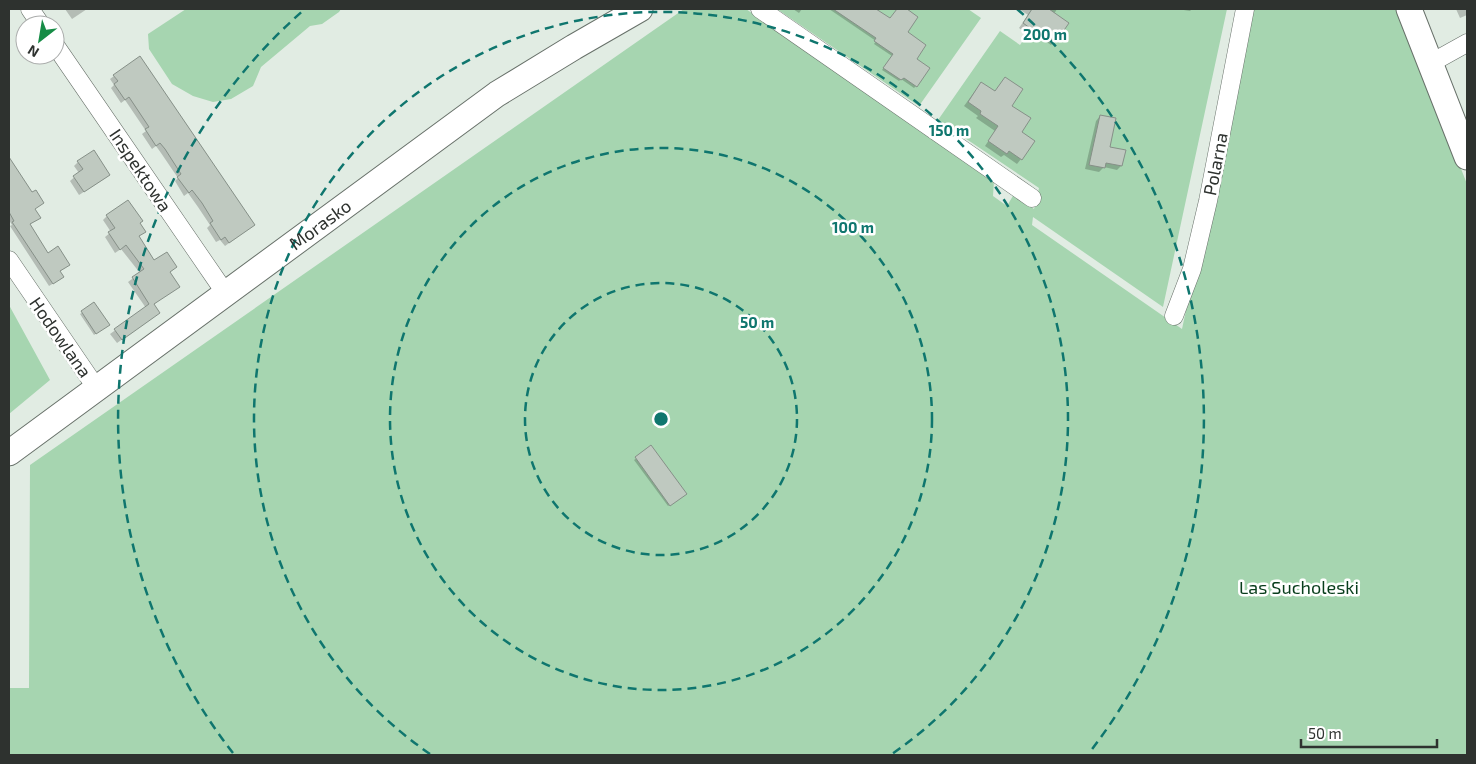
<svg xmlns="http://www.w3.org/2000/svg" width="1476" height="764" font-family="'Exo 2',sans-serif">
	<rect width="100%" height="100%" fill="#e1ece3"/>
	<!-- green -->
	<path fill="#a6d5b0" d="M 186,9 L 341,9 L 339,12 L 322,24 L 310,26 L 261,67 L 253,86 L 231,99 L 213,102 L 193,96 L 172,84 L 149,49 L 148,34 Z
		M 684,9 L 746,9 L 994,181 L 993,196 L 1007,206 L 1014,194 L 1034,209 L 1039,188 L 938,120 L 1000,31 L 1020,45 L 1031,29 L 1023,23 L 1031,10 L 1030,9 L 1227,9 L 1163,307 L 1033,217 L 1032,225 L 1182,329 L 1251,9 L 1398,9 L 1467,184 L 1467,755 L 9,755 L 9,688 L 29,688 L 30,465 Z
		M 777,9 L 968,9 L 981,18 L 919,106 Z
		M 9,305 L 50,380 L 9,414 Z"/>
	<!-- shadow -->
	<path fill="#0003" d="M 65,9 L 87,9 L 72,19 Z
		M 793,9 L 802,9 L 799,13 Z
		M 829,9 L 871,9 L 890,20 L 898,9 L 904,9 L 917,17 L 906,33 L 915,59 L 916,86 L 914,88 L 901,79 L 899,81 L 882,70 L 892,56 L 874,44 L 876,41 Z
		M 1019,9 L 1057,9 L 1054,14 L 1055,41 L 1051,45 L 1038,36 L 1035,39 L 1019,28 L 1028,15 Z
		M 1177,9 L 1192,9 L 1190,11 Z
		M 1456,9 L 1467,9 L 1467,15 L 1460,18 Z
		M 114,76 L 254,225 L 250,228 L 225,246 L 220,240 L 216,242 L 207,228 L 210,225 L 198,207 L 188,193 L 184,196 L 175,181 L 178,178 L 161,153 L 156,146 L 152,149 L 142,134 L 146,131 L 125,100 L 121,103 L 111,88 L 114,85 L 110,79 Z
		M 1005,78 L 1021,159 L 1017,164 L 1004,155 L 1001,157 L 985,146 L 995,131 L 976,118 L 978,116 L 964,106 L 981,83 L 995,92 Z
		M 1100,116 L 1108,148 L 1121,166 L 1117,170 L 1104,167 L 1099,172 L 1085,169 L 1096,121 Z
		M 9,160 L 32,193 L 36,220 L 29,225 L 48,255 L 65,268 L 59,272 L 59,280 L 49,286 L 10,226 L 12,225 L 9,220 Z
		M 78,162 L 109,175 L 104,179 L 79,195 L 70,181 L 79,173 L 74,166 Z
		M 107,216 L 139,223 L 145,231 L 138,237 L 153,262 L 176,267 L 169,273 L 178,287 L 153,305 L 154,317 L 117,343 L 110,334 L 146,308 L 128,282 L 140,273 L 121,249 L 115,253 L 105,237 L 111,232 L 103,220 Z
		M 94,304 L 106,326 L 94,335 L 80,314 Z
		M 651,447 L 683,495 L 668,506 L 634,460 Z"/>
	<!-- building -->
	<path fill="#bfc9c0" stroke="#869088" d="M 833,9 L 876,9 L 890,18 L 897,9 L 907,9 L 918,17 L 908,32 L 926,45 L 917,59 L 930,68 L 917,87 L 904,78 L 901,80 L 883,68 L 893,54 L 874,41 L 876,38 Z
		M 1032,9 L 1049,9 L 1069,23 L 1056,42 L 1043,33 L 1041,36 L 1023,23 Z
		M 140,56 L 255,225 L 229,243 L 225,237 L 221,240 L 210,223 L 213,221 L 202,203 L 192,190 L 189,193 L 177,177 L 181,174 L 165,149 L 160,143 L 156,146 L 145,129 L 149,127 L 129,97 L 125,100 L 114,84 L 118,81 L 113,75 Z
		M 1005,77 L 1023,89 L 1012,106 L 1031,118 L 1022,132 L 1035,141 L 1022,160 L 1009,151 L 1007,154 L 988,141 L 998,126 L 980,114 L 981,111 L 968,102 L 981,82 L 995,91 Z
		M 1100,115 L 1116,118 L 1110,147 L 1126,150 L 1122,166 L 1106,163 L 1105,168 L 1089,165 Z
		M 94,150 L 110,175 L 84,192 L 73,176 L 83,169 L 77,161 Z
		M 9,157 L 32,192 L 36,190 L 44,203 L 35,209 L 41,218 L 30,224 L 48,253 L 58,246 L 70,265 L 60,271 L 64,277 L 53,284 L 12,222 L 14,221 L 9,212 Z
		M 128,200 L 143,221 L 140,223 L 146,232 L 139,236 L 154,260 L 167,252 L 177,267 L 170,272 L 180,287 L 154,304 L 160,313 L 122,340 L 114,329 L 149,304 L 132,277 L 144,269 L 126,245 L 120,250 L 108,232 L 115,228 L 106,215 Z
		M 94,302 L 110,325 L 96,334 L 81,311 Z
		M 651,445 L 687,494 L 670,506 L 635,457 Z"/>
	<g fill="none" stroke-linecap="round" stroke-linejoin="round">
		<!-- street casing -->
		<g stroke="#68716a" stroke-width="19">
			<path id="street" d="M 30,9 L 41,25
				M 760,9 L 1032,198
				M 55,45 L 226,294
				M 1431,63 L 1467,43
				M 9,260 L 97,389
				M 1174,316 L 1192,269 L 1208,201 L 1245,9"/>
		</g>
		<!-- secondary casing -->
		<g stroke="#68716a" stroke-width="27">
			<g id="secondary">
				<path d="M 1409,9 L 1467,157"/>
				<path id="s1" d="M 9,453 L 497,94 L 574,47 L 640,9"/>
			</g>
		</g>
		<!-- street -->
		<use href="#street" stroke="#fff" stroke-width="18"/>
		<!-- secondary -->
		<use href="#secondary" stroke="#fff" stroke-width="25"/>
	</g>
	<!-- distance rings -->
	<g fill="none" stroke="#0f766e" stroke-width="2.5" stroke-dasharray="9 6">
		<circle cx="661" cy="419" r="136"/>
		<circle cx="661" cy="419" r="271"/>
		<path d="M430 754A407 407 0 1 1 892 754"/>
		<path d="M233 753A543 543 0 0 1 305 9M1017 9A543 543 0 0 1 1089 753"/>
	</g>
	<g text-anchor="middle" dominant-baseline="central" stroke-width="5" stroke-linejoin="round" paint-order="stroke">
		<!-- street labels -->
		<g font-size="18" fill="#2e322f" stroke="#fff">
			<text transform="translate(1215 164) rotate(-79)">Polarna</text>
			<text transform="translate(141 170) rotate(56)">Inspektowa</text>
			<text stroke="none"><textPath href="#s1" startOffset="386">Morasko</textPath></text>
			<text transform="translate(61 337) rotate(55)">Hodowlana</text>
		</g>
		<!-- park labels -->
		<g font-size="18" fill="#083d1c" stroke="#fff">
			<text x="1299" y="587">Las Sucholeski</text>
		</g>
	</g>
	<circle cx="661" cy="419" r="8" fill="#0f766e" stroke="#fff" stroke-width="2.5"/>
	<g font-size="15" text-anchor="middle" font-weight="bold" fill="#0f766e" stroke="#fff" stroke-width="5" stroke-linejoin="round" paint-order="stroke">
		<text x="1045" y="40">200 m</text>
		<text x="949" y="136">150 m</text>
		<text x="853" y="233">100 m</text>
		<text x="757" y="328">50 m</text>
	</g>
	<!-- border -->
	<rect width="1476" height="764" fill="none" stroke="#2e322f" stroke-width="20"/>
	<!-- north arrow -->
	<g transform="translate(40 40) rotate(211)"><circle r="24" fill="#ffffff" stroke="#abadac"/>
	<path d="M0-4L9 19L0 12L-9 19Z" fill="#168c46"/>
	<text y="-8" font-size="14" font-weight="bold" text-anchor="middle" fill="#2e322f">N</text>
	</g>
	<!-- scale -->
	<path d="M1301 739v8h136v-8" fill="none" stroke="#2e322f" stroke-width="2.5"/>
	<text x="1308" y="739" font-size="15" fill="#2e322f" stroke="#ffffff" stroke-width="4" paint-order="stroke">50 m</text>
</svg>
